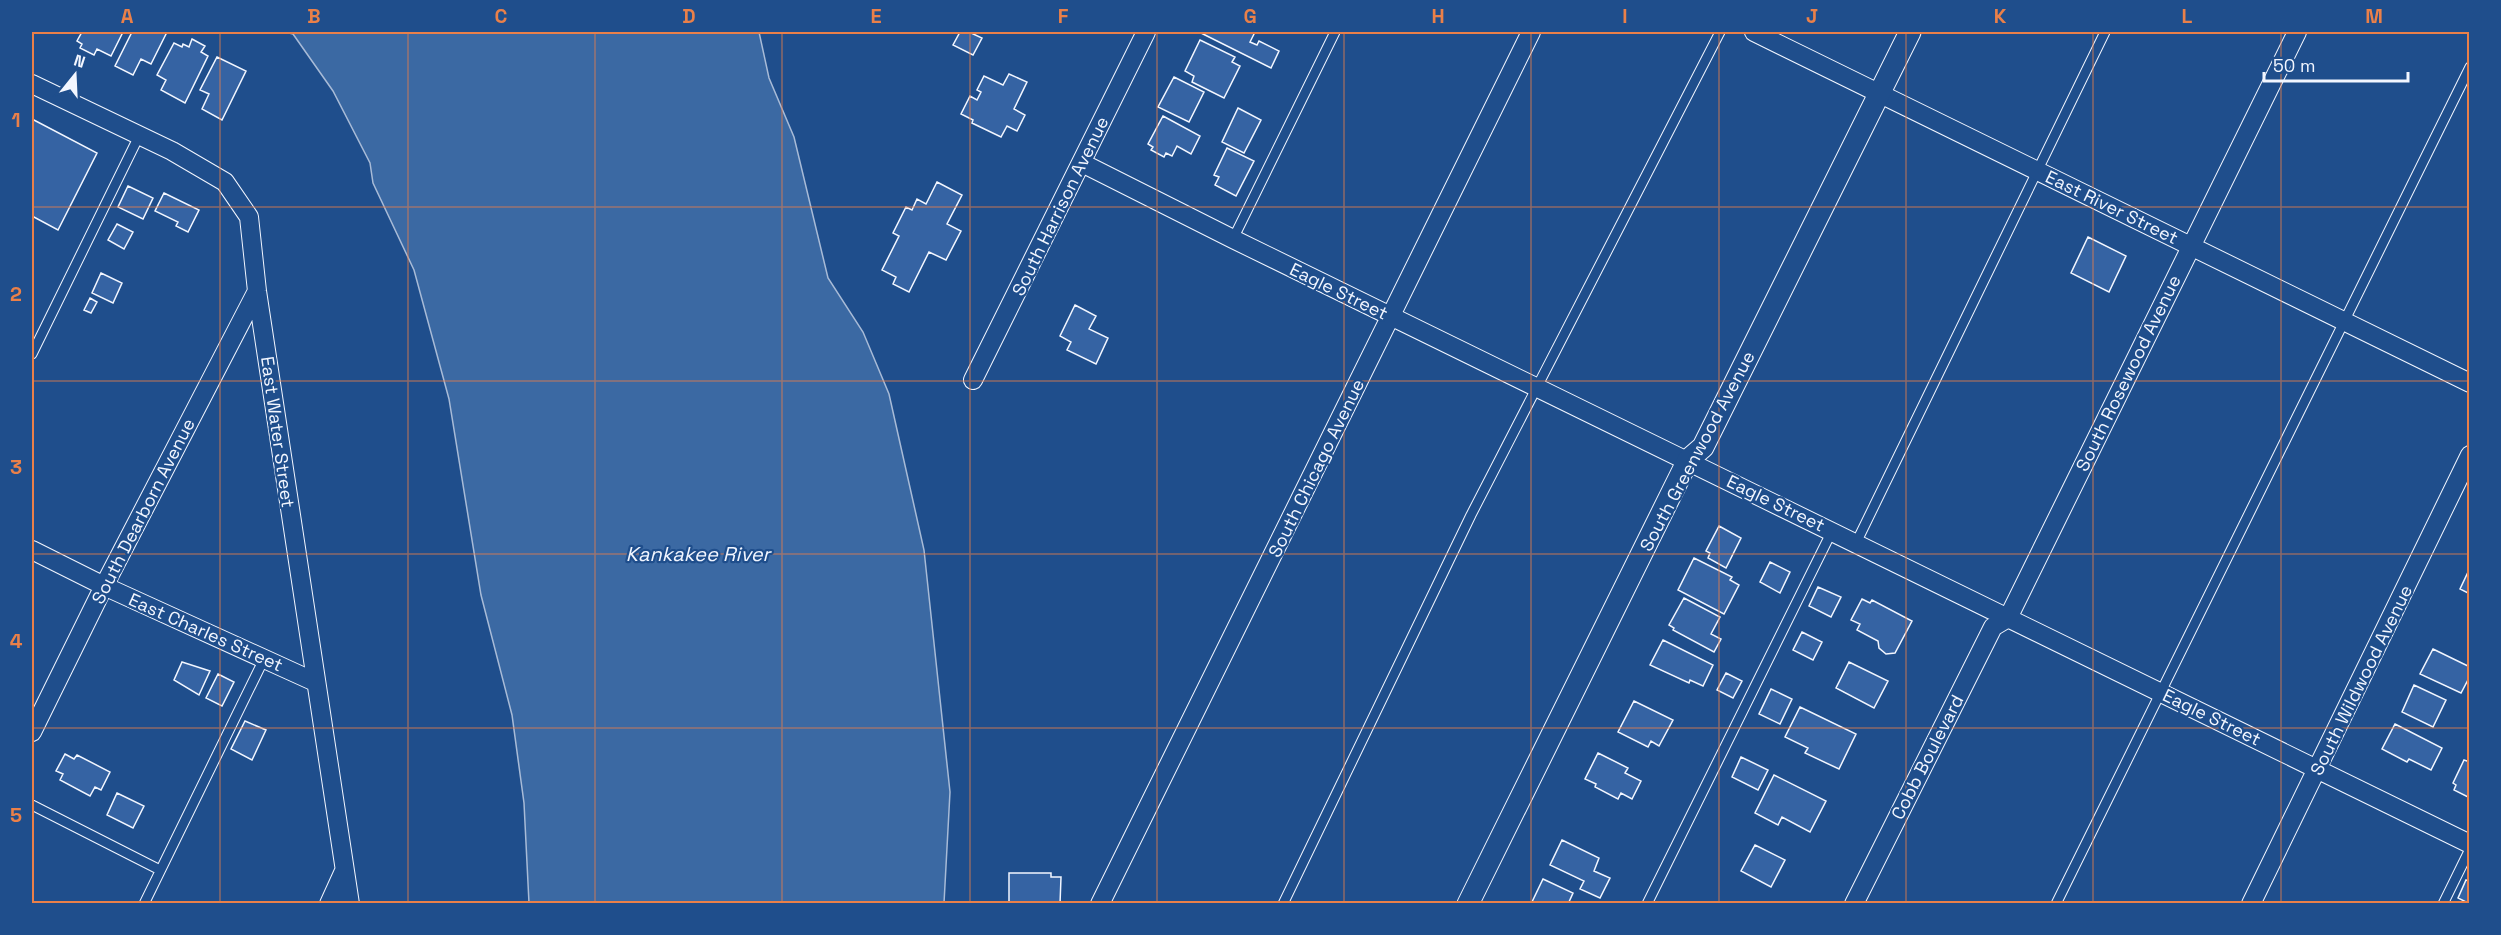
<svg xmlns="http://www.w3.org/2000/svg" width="2501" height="935" font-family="'Space Grotesk',sans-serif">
	<rect width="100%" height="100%" fill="#1f4e8c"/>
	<!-- water -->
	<path fill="#3b69a3" stroke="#a8bbd7" stroke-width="1.5" d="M 285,32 L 759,32 L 769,78 L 794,137 L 828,278 L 863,332 L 889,394 L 924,550 L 950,792 L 944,903 L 529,903 L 524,803 L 512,715 L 481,595 L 449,399 L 414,270 L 373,183 L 370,163 L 333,91 L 293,34 Z"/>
	<!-- building -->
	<path fill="#3563a3" stroke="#f2f6ff" stroke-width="1.5" d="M 82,32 L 123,32 L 111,56 L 97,49 L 94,55 L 80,48 L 82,44 L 77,41 Z
		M 132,32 L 167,32 L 151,64 L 141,59 L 133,75 L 115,66 Z
		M 960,32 L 969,32 L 982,38 L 973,55 L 953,45 Z
		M 1199,32 L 1255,32 L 1250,42 L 1257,45 L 1259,41 L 1279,51 L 1271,68 Z
		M 192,39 L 205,46 L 201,52 L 208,56 L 185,103 L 161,90 L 166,80 L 157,75 L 174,43 L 182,47 L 183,44 L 189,47 Z
		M 1200,40 L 1235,57 L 1232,62 L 1240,66 L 1224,98 L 1192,82 L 1194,76 L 1185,71 Z
		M 217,57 L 246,71 L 222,120 L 202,109 L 209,94 L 200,90 Z
		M 1009,74 L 1027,82 L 1014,109 L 1025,115 L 1017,131 L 1007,126 L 1001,137 L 972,123 L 973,120 L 961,114 L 970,96 L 977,100 L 981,92 L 977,90 L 984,76 L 1003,85 Z
		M 1174,77 L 1204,92 L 1189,122 L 1158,107 Z
		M 1238,108 L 1261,120 L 1244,153 L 1222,142 Z
		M 1163,116 L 1200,136 L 1191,154 L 1177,146 L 1172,156 L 1166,153 L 1164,157 L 1151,150 L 1153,147 L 1148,144 Z
		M 32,119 L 97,153 L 58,230 L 32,216 Z
		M 1227,148 L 1254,161 L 1236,196 L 1215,185 L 1219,177 L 1214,175 Z
		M 937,182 L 962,195 L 947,224 L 961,231 L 946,260 L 929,252 L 909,292 L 893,284 L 896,277 L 882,270 L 899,236 L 893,233 L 906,207 L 912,210 L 917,199 L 926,204 Z
		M 128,186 L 153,198 L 143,219 L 118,207 Z
		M 164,193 L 199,210 L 188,232 L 176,226 L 178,222 L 155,211 Z
		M 117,224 L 133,232 L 124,249 L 108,240 Z
		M 2088,237 L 2126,256 L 2109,292 L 2071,273 Z
		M 101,273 L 122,283 L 113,303 L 92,293 Z
		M 90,298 L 97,302 L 91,313 L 84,310 Z
		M 1075,305 L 1096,316 L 1089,329 L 1108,338 L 1096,364 L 1067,350 L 1071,342 L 1060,336 Z
		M 1719,526 L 1741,538 L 1726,568 L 1708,558 L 1710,553 L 1706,551 Z
		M 1694,558 L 1732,577 L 1730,580 L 1739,585 L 1724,614 L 1678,590 Z
		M 1770,562 L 1790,572 L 1780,593 L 1760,582 Z
		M 2469,570 L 2470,570 L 2470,594 L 2460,589 Z
		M 1818,587 L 1841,597 L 1831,617 L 1809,606 Z
		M 1684,598 L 1720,617 L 1711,634 L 1721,639 L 1714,652 L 1673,630 L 1674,628 L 1669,625 Z
		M 1862,599 L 1870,603 L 1872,600 L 1912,621 L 1895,653 L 1886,654 L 1879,648 L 1878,641 L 1857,630 L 1860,624 L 1851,620 Z
		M 1802,632 L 1822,642 L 1813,660 L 1793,650 Z
		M 1663,640 L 1713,665 L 1703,686 L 1690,680 L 1689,683 L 1650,665 Z
		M 2433,649 L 2470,667 L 2470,676 L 2461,693 L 2420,674 Z
		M 182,662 L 210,671 L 199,695 L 174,680 Z
		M 1849,662 L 1888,681 L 1874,708 L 1836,688 Z
		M 1726,673 L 1742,681 L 1733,698 L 1717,690 Z
		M 218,674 L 234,682 L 222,706 L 206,698 Z
		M 2414,685 L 2446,700 L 2433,727 L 2402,712 Z
		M 1771,689 L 1792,699 L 1780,724 L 1759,714 Z
		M 1634,701 L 1673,720 L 1659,746 L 1651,741 L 1648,747 L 1618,732 Z
		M 1800,707 L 1856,734 L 1839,769 L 1805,753 L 1808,748 L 1785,737 Z
		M 245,721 L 266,730 L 252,760 L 231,749 Z
		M 2395,724 L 2442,748 L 2431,770 L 2409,759 L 2407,762 L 2382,749 Z
		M 1598,753 L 1628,768 L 1625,773 L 1641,781 L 1632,799 L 1621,793 L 1618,799 L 1595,787 L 1596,784 L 1585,779 Z
		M 65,754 L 74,759 L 77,755 L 110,772 L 101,790 L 95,787 L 90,796 L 60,780 L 63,774 L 56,771 Z
		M 1741,757 L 1768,770 L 1758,790 L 1732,777 Z
		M 2464,760 L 2470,762 L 2470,798 L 2454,790 L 2456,785 L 2453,783 Z
		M 1774,775 L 1826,801 L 1810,832 L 1782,817 L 1778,825 L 1755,813 Z
		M 117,793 L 144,806 L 133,828 L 107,815 Z
		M 1562,840 L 1599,858 L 1594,871 L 1610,878 L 1600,898 L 1580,889 L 1584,881 L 1550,865 Z
		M 1755,845 L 1785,860 L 1771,887 L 1741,871 Z
		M 1009,873 L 1051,873 L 1051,877 L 1061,877 L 1060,904 L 1009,904 Z
		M 1543,879 L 1573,893 L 1568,904 L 1531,904 Z
		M 2466,880 L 2470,881 L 2470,904 L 2458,898 Z"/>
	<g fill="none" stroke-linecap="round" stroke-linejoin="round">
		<!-- service casing -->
		<g stroke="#f2f6ff" stroke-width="11">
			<path id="service" d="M 1233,239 L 1335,32
				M 32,354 L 139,136
				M 1856,543 L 2105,32
				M 32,805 L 160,870
				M 144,904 L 264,659
				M 1283,904 L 1471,515 L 1720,32
				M 1647,904 L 1832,531
				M 2056,904 L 2470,67
				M 2443,904 L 2470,849"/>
		</g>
		<!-- minor casing -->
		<g stroke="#f2f6ff" stroke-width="20">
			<path id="minor" d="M 1754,32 L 2470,383
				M 32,84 L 172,151 L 225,182 L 249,217 L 257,291 L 350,904
				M 1082,163 L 1233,239 L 2470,844
				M 973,380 L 1146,32
				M 32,550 L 104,586 L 315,682
				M 32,732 L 104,586 L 257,291
				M 329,904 L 344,871
				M 1100,904 L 1531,32
				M 1854,904 L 1993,627 L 2008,618 L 2297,32
				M 2251,904 L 2470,455"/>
		</g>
		<!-- tertiary casing -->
		<g stroke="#f2f6ff" stroke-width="23">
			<path id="tertiary" d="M 1468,904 L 1688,460 L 1703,447 L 1910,32"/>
		</g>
		<!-- service -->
		<use href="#service" stroke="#1f4e8c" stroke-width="9"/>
		<!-- minor -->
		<use href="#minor" stroke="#1f4e8c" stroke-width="18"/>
		<!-- tertiary -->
		<use href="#tertiary" stroke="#1f4e8c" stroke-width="21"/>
	</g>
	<!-- grid -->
	<path fill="none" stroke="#ea8049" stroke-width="1.5" stroke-opacity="0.55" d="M 220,32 L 220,904M 408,32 L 408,904M 595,32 L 595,904M 782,32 L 782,904M 970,32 L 970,904M 1157,32 L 1157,904M 1344,32 L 1344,904M 1531,32 L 1531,904M 1719,32 L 1719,904M 1906,32 L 1906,904M 2093,32 L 2093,904M 2281,32 L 2281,904M 32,207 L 2470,207M 32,381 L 2470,381M 32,554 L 2470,554M 32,728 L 2470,728"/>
	<g text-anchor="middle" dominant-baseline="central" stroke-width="4.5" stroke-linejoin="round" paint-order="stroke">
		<!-- street labels -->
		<g font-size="18" fill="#f2f6ff" stroke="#1f4e8c">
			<text transform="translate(1060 206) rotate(-64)">South Harrison Avenue</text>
			<text transform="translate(2112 207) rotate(26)">East River Street</text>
			<text transform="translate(1339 291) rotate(26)">Eagle Street</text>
			<text transform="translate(2128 373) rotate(-64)">South Rosewood Avenue</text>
			<text transform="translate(278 432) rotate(82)">East Water Street</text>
			<text transform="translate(1697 451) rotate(-62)">South Greenwood Avenue</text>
			<text transform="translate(1316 468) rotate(-64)">South Chicago Avenue</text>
			<text transform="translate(1776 503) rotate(26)">Eagle Street</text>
			<text transform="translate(143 511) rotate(-63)">South Dearborn Avenue</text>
			<text transform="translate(206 632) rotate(24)">East Charles Street</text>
			<text transform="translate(2361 680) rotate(-64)">South Wildwood Avenue</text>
			<text transform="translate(2212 717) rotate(26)">Eagle Street</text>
			<text transform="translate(1927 757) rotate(-63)">Cobb Boulevard</text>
		</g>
		<!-- water labels -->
		<g font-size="20" font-style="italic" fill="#f2f6ff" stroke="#1f4e8c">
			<text x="698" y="554">Kankakee River</text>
		</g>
	</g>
	<!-- border -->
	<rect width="2501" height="935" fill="none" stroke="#1f4e8c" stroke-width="66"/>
	<!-- north arrow -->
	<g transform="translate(75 75) rotate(18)" stroke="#1f4e8c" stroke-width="4.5" paint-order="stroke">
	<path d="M0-4.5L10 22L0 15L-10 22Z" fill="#f2f6ff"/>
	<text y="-9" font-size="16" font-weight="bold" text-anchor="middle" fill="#f2f6ff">N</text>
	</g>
	<!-- scale -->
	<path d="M2264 72v9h144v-9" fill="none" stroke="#f2f6ff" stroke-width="3"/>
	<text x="2273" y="72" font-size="18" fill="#f2f6ff" stroke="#1f4e8c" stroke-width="4.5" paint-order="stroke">50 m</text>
	<rect x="33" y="33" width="2435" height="869" fill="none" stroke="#ea8049" stroke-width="2"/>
	<g font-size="20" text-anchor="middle" font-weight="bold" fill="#ea8049">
		<text x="127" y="23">A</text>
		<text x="314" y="23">B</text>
		<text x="501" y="23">C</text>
		<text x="689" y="23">D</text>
		<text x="876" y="23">E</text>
		<text x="1063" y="23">F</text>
		<text x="1250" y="23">G</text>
		<text x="1438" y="23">H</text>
		<text x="1625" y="23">I</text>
		<text x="1812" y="23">J</text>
		<text x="2000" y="23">K</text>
		<text x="2187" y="23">L</text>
		<text x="2374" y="23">M</text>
		<text x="16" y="127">1</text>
		<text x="16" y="301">2</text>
		<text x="16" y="474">3</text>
		<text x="16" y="648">4</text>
		<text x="16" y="822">5</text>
	</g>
</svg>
